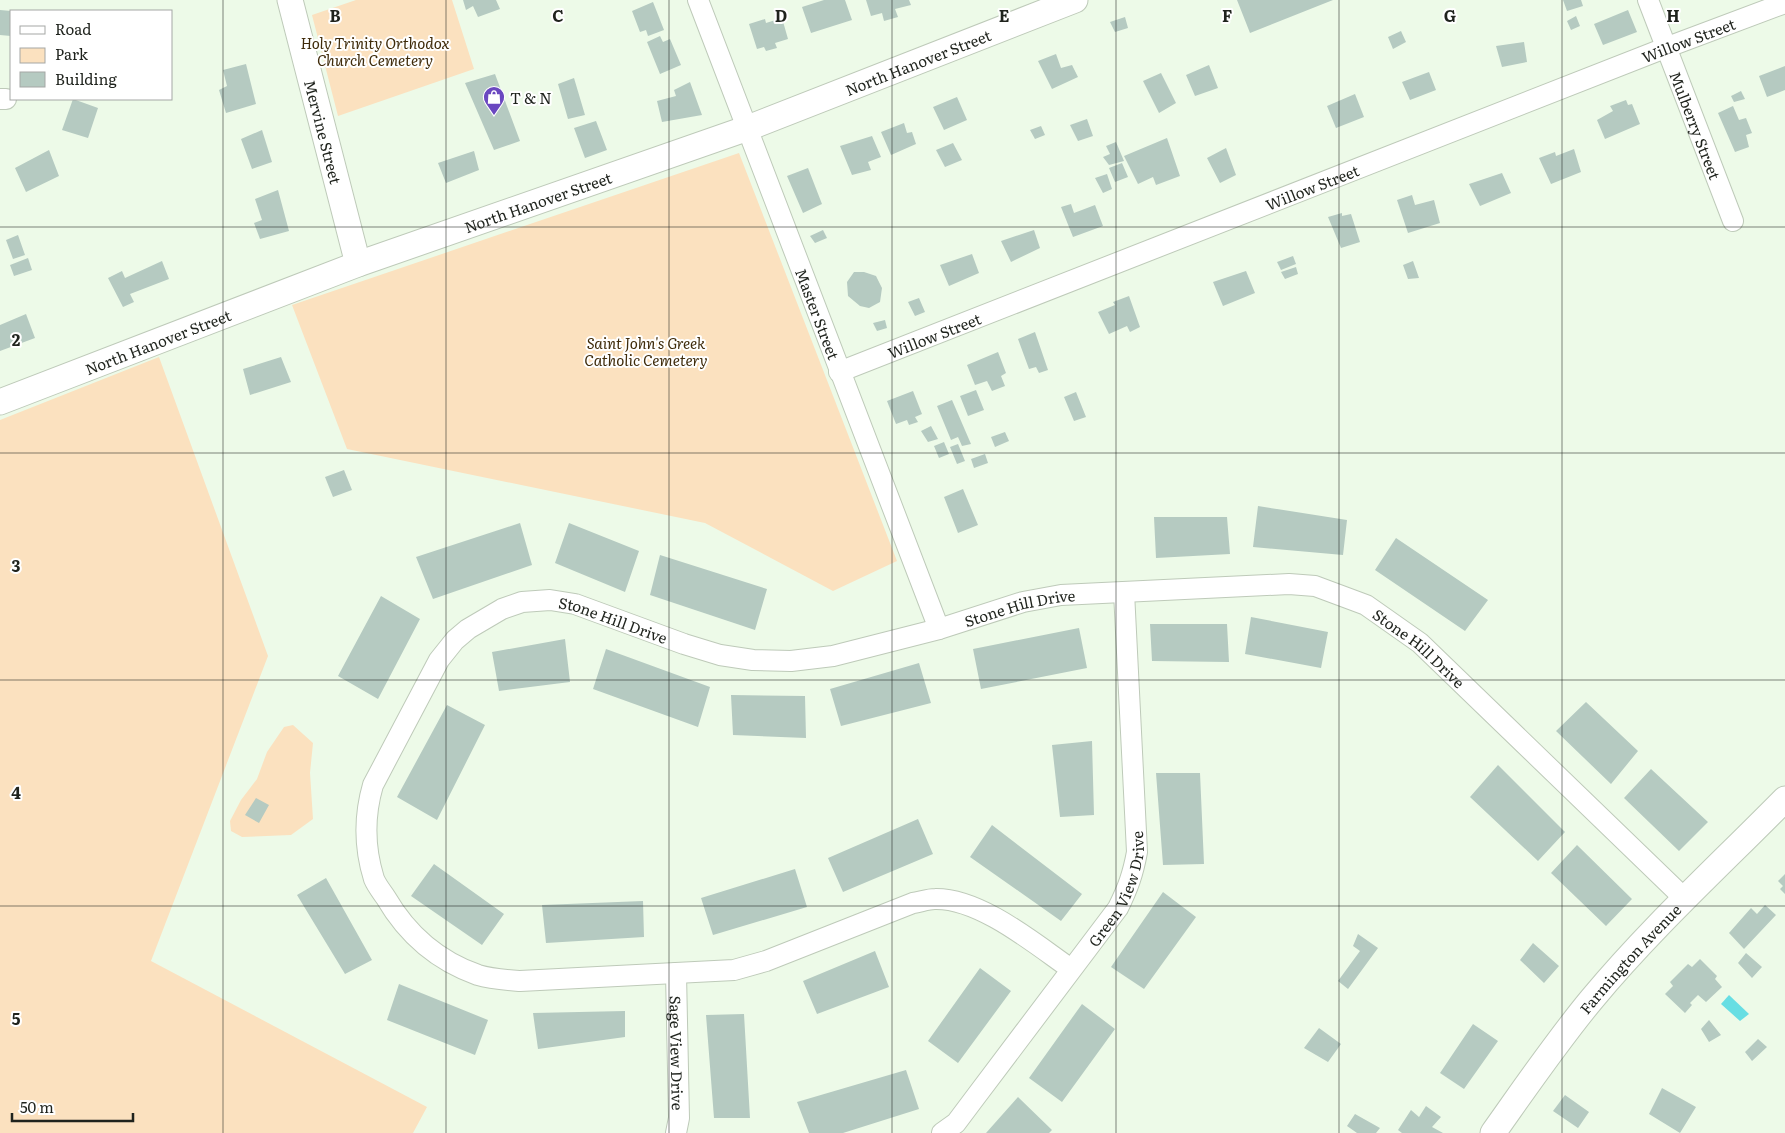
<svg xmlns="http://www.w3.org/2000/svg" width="1785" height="1133" font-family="Literata,serif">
	<rect width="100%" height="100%" fill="#edfae8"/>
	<!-- green -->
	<path fill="#fbe1bf" d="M 356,0 L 452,0 L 474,69 L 338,116 L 312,15 Z
		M 739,153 L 897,561 L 833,591 L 705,523 L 347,449 L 292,305 Z
		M 159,357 L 268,656 L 151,961 L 427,1107 L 413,1133 L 0,1133 L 0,420 Z
		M 293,725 L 313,743 L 310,773 L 313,819 L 291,835 L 242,837 L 231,831 L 230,821 L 241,800 L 257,779 L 267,752 L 284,727 Z"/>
	<!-- water -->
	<path fill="#67dee3" d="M 1729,995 L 1749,1014 L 1740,1021 L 1721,1004 Z"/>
	<!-- building -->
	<path fill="#b5cac1" d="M 463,0 L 496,0 L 500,9 L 478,17 L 473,6 L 466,10 Z
		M 824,0 L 845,0 L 852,20 L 811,33 L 802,7 Z
		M 866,0 L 909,0 L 911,5 L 895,9 L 898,17 L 884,21 L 882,13 L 871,16 Z
		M 1237,0 L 1333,0 L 1250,33 Z
		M 1563,0 L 1581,0 L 1583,6 L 1567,11 Z
		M 653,2 L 664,30 L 648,36 L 646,30 L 640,32 L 632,11 Z
		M 0,10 L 11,11 L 11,36 L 0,35 Z
		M 1628,10 L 1637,32 L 1603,45 L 1594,24 Z
		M 1576,16 L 1580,26 L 1571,30 L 1567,21 Z
		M 1125,17 L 1128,28 L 1115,32 L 1110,22 Z
		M 782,18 L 788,39 L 775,43 L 777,48 L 766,51 L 764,47 L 757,49 L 749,24 L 765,19 L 766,23 Z
		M 1401,31 L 1406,42 L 1393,49 L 1388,37 Z
		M 660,36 L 663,42 L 670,39 L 681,65 L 660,74 L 647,42 Z
		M 1524,42 L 1527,62 L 1502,67 L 1496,46 Z
		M 1056,54 L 1061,68 L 1072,65 L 1078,77 L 1052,89 L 1038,61 Z
		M 246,64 L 256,104 L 226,113 L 219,90 L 227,86 L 223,70 Z
		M 1209,65 L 1218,88 L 1195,96 L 1186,75 Z
		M 1785,66 L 1785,90 L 1767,97 L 1759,76 Z
		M 1429,72 L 1436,90 L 1410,100 L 1402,82 Z
		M 1161,73 L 1176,103 L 1159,113 L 1143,81 Z
		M 495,74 L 520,141 L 494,150 L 465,83 Z
		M 574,78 L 585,115 L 568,119 L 558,84 Z
		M 690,82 L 702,115 L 662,122 L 657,101 L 676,96 L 674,90 Z
		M 1741,91 L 1745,99 L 1734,102 L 1731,96 Z
		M 1355,94 L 1364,117 L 1336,128 L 1327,106 Z
		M 957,97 L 967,120 L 944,130 L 933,107 Z
		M 73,99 L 98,108 L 88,138 L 62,130 Z
		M 1626,100 L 1628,105 L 1632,104 L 1640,124 L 1605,139 L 1597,120 L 1613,111 L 1610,106 Z
		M 1733,106 L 1739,120 L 1746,118 L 1752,133 L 1746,135 L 1749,147 L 1735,152 L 1718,113 Z
		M 1087,119 L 1093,136 L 1078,141 L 1070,125 Z
		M 596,121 L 607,150 L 585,158 L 574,128 Z
		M 904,123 L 907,133 L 912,132 L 916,144 L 891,155 L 881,132 Z
		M 1041,126 L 1045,135 L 1035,139 L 1030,130 Z
		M 262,130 L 272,162 L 252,169 L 241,139 Z
		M 872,136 L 881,157 L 868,162 L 871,170 L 852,175 L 840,146 Z
		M 1167,138 L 1180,176 L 1156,185 L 1153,177 L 1138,184 L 1124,156 Z
		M 1116,142 L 1124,161 L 1109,165 L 1103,157 L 1110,154 L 1106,146 Z
		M 953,143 L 962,160 L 945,167 L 936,150 Z
		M 1226,148 L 1236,175 L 1220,183 L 1207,158 Z
		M 1574,149 L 1581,172 L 1551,184 L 1539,158 L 1555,152 L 1556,156 Z
		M 49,150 L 59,176 L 26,192 L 15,168 Z
		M 474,151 L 479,170 L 446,183 L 438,163 Z
		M 1122,163 L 1128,177 L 1115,182 L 1109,168 Z
		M 808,168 L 822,204 L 803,213 L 787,176 Z
		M 1502,173 L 1511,193 L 1480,206 L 1469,184 Z
		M 1107,174 L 1112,189 L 1103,193 L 1095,178 Z
		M 278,190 L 289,231 L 260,239 L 254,223 L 262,220 L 255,199 Z
		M 1412,195 L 1415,205 L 1434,200 L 1440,223 L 1408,233 L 1397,200 Z
		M 1071,204 L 1074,213 L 1095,205 L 1103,226 L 1073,237 L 1061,207 Z
		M 1342,213 L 1342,216 L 1351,214 L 1360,242 L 1341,248 L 1328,217 Z
		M 823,230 L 827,238 L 815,243 L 810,236 Z
		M 1034,230 L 1040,248 L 1011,262 L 1001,241 Z
		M 18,235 L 25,255 L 13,259 L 6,240 Z
		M 972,254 L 979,273 L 949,286 L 940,265 Z
		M 1293,256 L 1296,264 L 1281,270 L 1277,262 Z
		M 28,258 L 32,270 L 14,276 L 10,265 Z
		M 162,261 L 169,279 L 130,294 L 134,302 L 123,307 L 108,278 L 122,271 L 125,278 Z
		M 1413,261 L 1419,278 L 1408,279 L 1403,265 Z
		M 1296,267 L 1298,274 L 1285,279 L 1281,272 Z
		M 1246,271 L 1255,293 L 1223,306 L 1213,282 Z
		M 854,272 L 864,272 L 876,276 L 882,288 L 880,302 L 869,308 L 860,306 L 848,296 L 847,282 Z
		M 1129,296 L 1140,327 L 1130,332 L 1127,326 L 1109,334 L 1098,312 L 1115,305 L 1113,302 Z
		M 919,298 L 925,312 L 915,316 L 908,302 Z
		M 26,314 L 35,338 L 0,351 L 0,325 Z
		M 885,320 L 887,328 L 877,331 L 873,323 Z
		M 1035,332 L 1048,370 L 1039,373 L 1036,367 L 1029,369 L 1018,339 Z
		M 998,352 L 1006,373 L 1001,376 L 1005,386 L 992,391 L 987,381 L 975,385 L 967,365 Z
		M 281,357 L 291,382 L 250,395 L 243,369 Z
		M 976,390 L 984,410 L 968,416 L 960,396 Z
		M 913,391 L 922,414 L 915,417 L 918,422 L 909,425 L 907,420 L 896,424 L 887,401 Z
		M 1076,392 L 1086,417 L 1074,421 L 1064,397 Z
		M 952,400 L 971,444 L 962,446 L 958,437 L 951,440 L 937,406 Z
		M 931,426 L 938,439 L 928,442 L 921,431 Z
		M 1005,432 L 1009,441 L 995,447 L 991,437 Z
		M 944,442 L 949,454 L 939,458 L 934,446 Z
		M 958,444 L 965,461 L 957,464 L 950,447 Z
		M 985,454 L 988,463 L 974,468 L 971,459 Z
		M 344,470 L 352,490 L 333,497 L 325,477 Z
		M 963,489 L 978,525 L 958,533 L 944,497 Z
		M 1258,506 L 1347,520 L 1343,555 L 1253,547 Z
		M 1154,517 L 1227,517 L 1230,554 L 1156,558 Z
		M 520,523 L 532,565 L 433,599 L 416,557 Z
		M 569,523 L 639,551 L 625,592 L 555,563 Z
		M 1396,538 L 1488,600 L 1465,631 L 1375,570 Z
		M 660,555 L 767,589 L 755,630 L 650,595 Z
		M 381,596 L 420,619 L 378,699 L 338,676 Z
		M 1251,617 L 1328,632 L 1321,668 L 1245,654 Z
		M 1150,624 L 1227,624 L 1229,662 L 1152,661 Z
		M 1079,628 L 1087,668 L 981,689 L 973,649 Z
		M 565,639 L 570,682 L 499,691 L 492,652 Z
		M 606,649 L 710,687 L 698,727 L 593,689 Z
		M 919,663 L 931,703 L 841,726 L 830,689 Z
		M 731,695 L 805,696 L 806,738 L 733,735 Z
		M 1586,702 L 1638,751 L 1611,784 L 1556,731 Z
		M 447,705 L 485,725 L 437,820 L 397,797 Z
		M 1092,741 L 1094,815 L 1060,817 L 1052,745 Z
		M 1498,765 L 1565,832 L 1538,861 L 1470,797 Z
		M 1651,769 L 1708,822 L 1679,851 L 1624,798 Z
		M 1156,773 L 1200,773 L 1204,864 L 1163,865 Z
		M 256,798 L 269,805 L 259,823 L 245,815 Z
		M 918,819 L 933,854 L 843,892 L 828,858 Z
		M 992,825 L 1082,894 L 1061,921 L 970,857 Z
		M 1577,845 L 1632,899 L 1606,926 L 1551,873 Z
		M 434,864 L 504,914 L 482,945 L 411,896 Z
		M 795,869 L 807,907 L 713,935 L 701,898 Z
		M 1785,874 L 1785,894 L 1780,889 L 1783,886 L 1778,881 Z
		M 326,878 L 372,960 L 345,974 L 297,895 Z
		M 1163,892 L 1196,917 L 1144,989 L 1111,967 Z
		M 643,901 L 644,937 L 546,943 L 542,905 Z
		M 1765,905 L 1776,915 L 1744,949 L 1729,933 L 1751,908 L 1757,914 Z
		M 1358,934 L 1378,948 L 1348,989 L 1338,981 L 1360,951 L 1353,946 Z
		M 1533,943 L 1559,966 L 1544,983 L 1520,960 Z
		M 875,951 L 889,987 L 817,1014 L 803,981 Z
		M 1746,953 L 1762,967 L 1752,978 L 1738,963 Z
		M 1700,959 L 1717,976 L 1715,979 L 1722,987 L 1706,1002 L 1698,995 L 1690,1003 L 1692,1005 L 1685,1013 L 1665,994 L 1673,986 L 1670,982 L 1688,964 L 1692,967 Z
		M 980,968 L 1011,991 L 958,1063 L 928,1041 Z
		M 399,984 L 488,1020 L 475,1055 L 387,1020 Z
		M 1082,1004 L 1115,1029 L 1062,1102 L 1029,1078 Z
		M 625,1011 L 625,1037 L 538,1049 L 533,1013 Z
		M 744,1014 L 750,1118 L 714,1118 L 706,1015 Z
		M 1709,1020 L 1721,1035 L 1709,1042 L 1701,1029 Z
		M 1473,1024 L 1498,1041 L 1464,1089 L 1440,1073 Z
		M 1319,1028 L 1341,1044 L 1328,1062 L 1304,1048 Z
		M 1758,1039 L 1767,1047 L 1752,1061 L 1745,1052 Z
		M 906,1070 L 919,1109 L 843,1133 L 809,1133 L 797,1102 Z
		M 1662,1088 L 1696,1107 L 1680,1133 L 1649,1114 Z
		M 1565,1095 L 1589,1112 L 1578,1128 L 1553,1111 Z
		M 1018,1097 L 1052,1130 L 1049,1133 L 986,1133 Z
		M 1426,1106 L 1441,1117 L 1432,1127 L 1443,1133 L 1402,1133 L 1398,1130 L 1411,1110 L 1419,1117 Z
		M 1355,1114 L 1380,1128 L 1376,1133 L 1357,1133 L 1347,1126 Z"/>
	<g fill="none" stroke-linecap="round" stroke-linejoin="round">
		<!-- minor casing -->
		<g stroke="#becab9" stroke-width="22">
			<g id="minor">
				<path id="s1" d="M 698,0 C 779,209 858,419 939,629"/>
				<path id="s2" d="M 1648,0 L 1733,221"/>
				<path d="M 0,99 L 6,99"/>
				<path id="s3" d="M 839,372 L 1665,48 L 1785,3"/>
				<path id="s4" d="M 1071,969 C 1035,944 980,898 935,899 C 928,899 920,902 913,903 L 766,961 L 734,970 L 520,981 C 506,980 491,979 478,975 C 438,961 407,934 386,898 C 382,892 377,886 374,879 C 364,847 364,816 373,785 L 439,660 L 455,640 L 468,629 L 502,609 L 522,602 L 550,600 L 575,604 L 684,644 L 720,655 L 753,660 L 791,661 L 833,656 L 939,629 L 1023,602 L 1061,595 L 1289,584 L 1315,586 L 1366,605 L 1420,643 L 1685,899"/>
				<path id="s5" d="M 676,973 L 679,1118 L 676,1133"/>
				<path id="s6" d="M 942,1133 L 956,1123 L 977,1095 L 1118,908 C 1128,888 1133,874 1137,852 L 1124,592"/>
			</g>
		</g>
		<!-- tertiary casing -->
		<g stroke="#becab9" stroke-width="27">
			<g id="tertiary">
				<path id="s7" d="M 290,0 L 358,264"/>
				<path id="s8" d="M 0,402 L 358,264 L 748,128 L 1075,0"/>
				<path id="s9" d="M 1493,1133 C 1525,1088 1557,1041 1592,999 C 1651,928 1720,865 1785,799"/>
			</g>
		</g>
		<!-- minor -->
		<use href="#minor" stroke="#fff" stroke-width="20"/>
		<!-- tertiary -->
		<use href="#tertiary" stroke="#fff" stroke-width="25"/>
	</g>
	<!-- grid -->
	<path fill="none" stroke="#1f231d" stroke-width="1" stroke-opacity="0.55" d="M 223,0 L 223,1133M 446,0 L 446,1133M 669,0 L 669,1133M 892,0 L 892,1133M 1116,0 L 1116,1133M 1339,0 L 1339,1133M 1562,0 L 1562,1133M 0,227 L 1785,227M 0,453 L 1785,453M 0,680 L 1785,680M 0,906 L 1785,906"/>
	<!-- icons -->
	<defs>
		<g id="shop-pin" transform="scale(1.125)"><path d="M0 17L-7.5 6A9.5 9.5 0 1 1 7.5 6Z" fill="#6a47c0" stroke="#fff"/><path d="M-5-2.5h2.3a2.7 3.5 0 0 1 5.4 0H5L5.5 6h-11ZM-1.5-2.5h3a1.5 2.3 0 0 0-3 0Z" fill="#fff"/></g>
	</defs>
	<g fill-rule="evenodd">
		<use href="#shop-pin" x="494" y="97"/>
	</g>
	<g text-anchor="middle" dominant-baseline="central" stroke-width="4" stroke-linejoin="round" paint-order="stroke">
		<!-- street labels -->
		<g font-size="15" fill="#1f231d" stroke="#fff">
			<text stroke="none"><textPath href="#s3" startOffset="912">Willow Street</textPath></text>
			<text stroke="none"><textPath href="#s8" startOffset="979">North Hanover Street</textPath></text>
			<text stroke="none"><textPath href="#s2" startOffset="134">Mulberry Street</textPath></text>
			<text stroke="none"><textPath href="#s7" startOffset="136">Mervine Street</textPath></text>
			<text stroke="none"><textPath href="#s3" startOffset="508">Willow Street</textPath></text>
			<text stroke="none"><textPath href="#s8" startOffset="574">North Hanover Street</textPath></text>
			<text stroke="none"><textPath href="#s1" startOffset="336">Master Street</textPath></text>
			<text stroke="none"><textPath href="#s3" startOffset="102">Willow Street</textPath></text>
			<text stroke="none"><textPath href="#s8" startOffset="169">North Hanover Street</textPath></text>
			<text stroke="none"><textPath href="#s4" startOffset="1625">Stone Hill Drive</textPath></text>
			<text stroke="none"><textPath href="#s4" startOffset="1205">Stone Hill Drive</textPath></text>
			<text stroke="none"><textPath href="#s4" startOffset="2045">Stone Hill Drive</textPath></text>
			<text stroke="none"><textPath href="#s6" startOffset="304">Green View Drive</textPath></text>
			<text stroke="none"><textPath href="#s9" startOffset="222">Farmington Avenue</textPath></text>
			<text stroke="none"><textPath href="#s5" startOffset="80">Sage View Drive</textPath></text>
		</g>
		<!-- park labels -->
		<g font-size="15" font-style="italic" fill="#3f2b0a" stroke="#fff">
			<text x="375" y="42">Holy Trinity Orthodox<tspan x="375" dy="17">Church Cemetery</tspan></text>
			<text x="646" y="342">Saint John's Greek<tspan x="646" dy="17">Catholic Cemetery</tspan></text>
		</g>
		<!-- poi labels -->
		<g font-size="15" fill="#1f231d" stroke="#fff" text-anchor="start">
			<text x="510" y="97">T &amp; N</text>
		</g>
	</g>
	<g font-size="16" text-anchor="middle" font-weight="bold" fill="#1f231d" stroke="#fff" stroke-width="4" stroke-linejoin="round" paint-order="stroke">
		<text x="335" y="22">B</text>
		<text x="558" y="22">C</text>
		<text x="781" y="22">D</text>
		<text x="1004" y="22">E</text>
		<text x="1227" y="22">F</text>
		<text x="1450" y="22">G</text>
		<text x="1673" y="22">H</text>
		<text x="16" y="346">2</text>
		<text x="16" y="572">3</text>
		<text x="16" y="799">4</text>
		<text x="16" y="1025">5</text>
	</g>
	<!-- legend -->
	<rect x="10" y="10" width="162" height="90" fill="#ffffff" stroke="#a5a7a5"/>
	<rect x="20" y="26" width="25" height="8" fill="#ffffff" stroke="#a5a7a5"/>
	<text x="55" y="35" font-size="15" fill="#1f231d">Road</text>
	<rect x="20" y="48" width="25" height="15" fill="#fbe1bf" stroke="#a5a7a5"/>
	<text x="55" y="60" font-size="15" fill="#1f231d">Park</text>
	<rect x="20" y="72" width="25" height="15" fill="#b5cac1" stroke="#a5a7a5"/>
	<text x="55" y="85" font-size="15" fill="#1f231d">Building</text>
	<!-- scale -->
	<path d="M12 1113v8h121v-8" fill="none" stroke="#1f231d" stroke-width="2.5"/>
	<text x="20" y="1113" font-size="15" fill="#1f231d" stroke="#ffffff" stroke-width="4" paint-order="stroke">50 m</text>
</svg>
